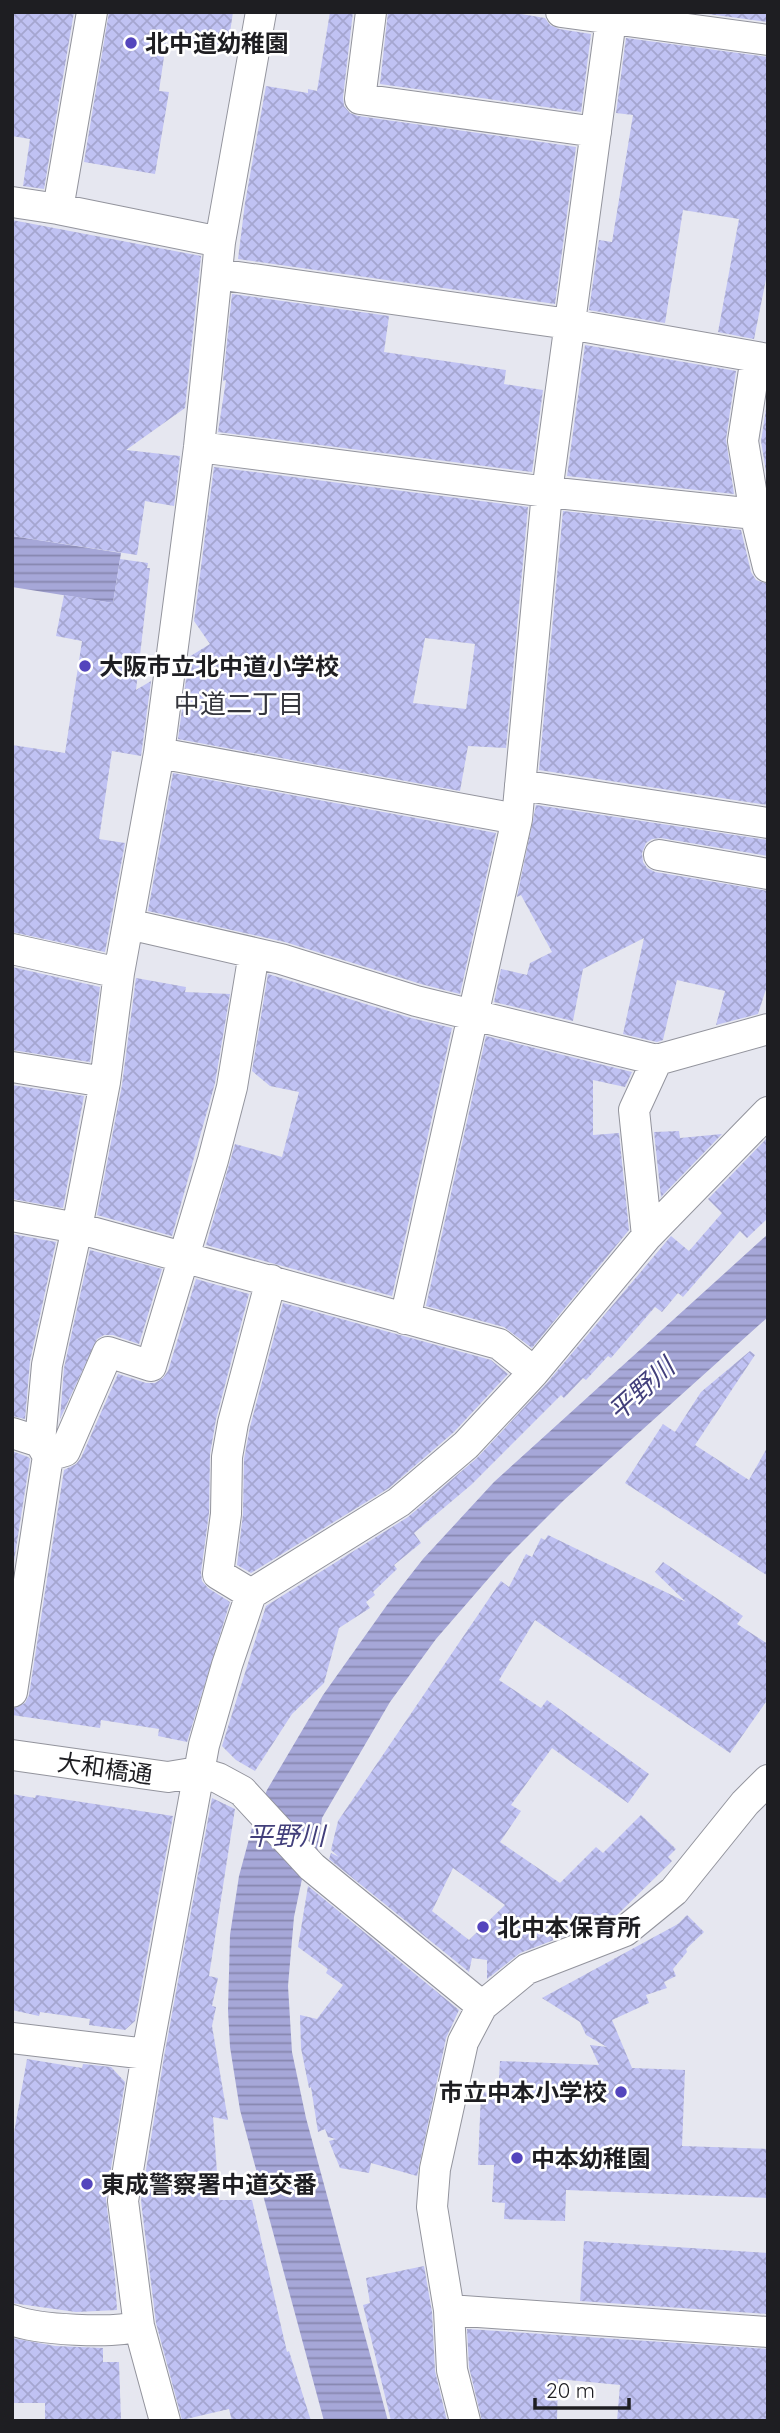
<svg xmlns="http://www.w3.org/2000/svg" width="780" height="2433" font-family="Quicksand,'Noto Sans JP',sans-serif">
	<defs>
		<pattern id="water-rules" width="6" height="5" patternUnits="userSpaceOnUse" patternTransform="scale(1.75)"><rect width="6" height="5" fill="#a6a7d8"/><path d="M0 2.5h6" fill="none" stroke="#8787af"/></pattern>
		<pattern id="building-cross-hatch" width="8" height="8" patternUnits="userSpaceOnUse" patternTransform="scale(1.75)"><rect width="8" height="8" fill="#c0c2f3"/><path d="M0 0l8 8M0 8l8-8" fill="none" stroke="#a5a6d0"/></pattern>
	</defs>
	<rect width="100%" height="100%" fill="#e6e7f0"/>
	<!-- water -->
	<path fill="url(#water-rules)" d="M 12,536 L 121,553 L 113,603 L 12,587 Z
		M 768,1234 L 768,1317 L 564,1500 L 508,1556 L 436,1639 L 390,1702 L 322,1818 L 318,1849 L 302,1879 L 294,1917 L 288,1986 L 292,2052 L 306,2118 L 388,2421 L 324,2421 L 240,2110 L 230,2047 L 228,2010 L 230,1935 L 239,1876 L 252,1828 L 267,1790 L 323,1695 L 387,1605 L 423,1559 L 494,1482 Z"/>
	<!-- building -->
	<path fill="url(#building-cross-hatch)" fill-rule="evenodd" d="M 12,12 L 74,12 L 44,189 L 23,186 L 30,139 L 12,136 Z
		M 109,12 L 233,12 L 228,46 L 167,36 L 159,91 L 169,92 L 155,174 L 84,162 Z
		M 330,12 L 353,12 L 343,97 L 344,106 L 350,113 L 358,116 L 576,147 L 555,304 L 238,259 L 245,203 L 266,86 L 308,93 L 308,89 L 317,91 Z
		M 388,12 L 509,12 L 545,18 L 550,25 L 559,29 L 591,34 L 581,112 L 380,84 Z
		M 693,12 L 768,12 L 768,22 Z
		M 626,38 L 768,57 L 768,269 L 754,339 L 718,332 L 739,219 L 683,210 L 665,323 L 589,310 L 599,240 L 612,242 L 633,115 L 616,113 Z
		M 12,220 L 201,256 L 185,408 L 126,450 L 180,456 L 174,506 L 145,501 L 137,555 L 12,536 Z
		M 232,294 L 389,316 L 384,352 L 506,370 L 504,384 L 543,390 L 532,472 L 218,432 L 226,380 L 223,381 Z
		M 585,345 L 736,371 L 726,439 L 734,494 L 567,476 Z
		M 768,396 L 768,484 L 761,441 Z
		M 214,467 L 528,507 L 506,748 L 468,746 L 460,791 L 178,739 L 189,657 L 210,644 L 194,621 ZM 425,638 L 475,644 L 466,709 L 413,703 Z
		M 563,511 L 741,530 L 751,572 L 756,580 L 768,584 L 768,805 L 539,770 Z
		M 120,559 L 148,563 L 147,568 L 150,568 L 136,690 L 151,681 L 141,756 L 112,751 L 99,839 L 125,843 L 105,952 L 12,932 L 12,745 L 65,753 L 82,641 L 56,636 L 64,595 L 113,603 Z
		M 173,773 L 496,833 L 460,994 L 421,984 L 285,942 L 148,911 Z
		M 536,805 L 768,840 L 768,856 L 661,838 L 652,839 L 646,843 L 642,853 L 643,862 L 647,868 L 655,872 L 768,891 L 768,983 L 758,1014 L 716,1025 L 725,991 L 677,980 L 663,1040 L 657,1042 L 623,1034 L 644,938 L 583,969 L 573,1021 L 494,1002 L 501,969 L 527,975 L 530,963 L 552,952 L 521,895 L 517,897 Z
		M 12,967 L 100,987 L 90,1062 L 12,1050 Z
		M 268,974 L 411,1018 L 452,1028 L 392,1296 L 206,1245 L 235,1144 L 282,1157 L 299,1092 L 270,1086 L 252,1071 Z
		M 136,978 L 186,987 L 185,992 L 230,994 L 215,1083 L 172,1236 L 97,1215 L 122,1085 Z
		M 486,1036 L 632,1072 L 625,1087 L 593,1080 L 593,1135 L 619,1133 L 629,1230 L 532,1348 L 504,1327 L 426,1306 Z
		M 12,1085 L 84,1096 L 63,1208 L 12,1199 Z
		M 679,1131 L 680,1138 L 722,1134 L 661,1197 L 654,1132 Z
		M 768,1137 L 768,1218 L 747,1238 L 740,1231 L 683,1297 L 678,1293 L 662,1312 L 655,1307 L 611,1358 L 608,1356 L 586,1380 L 583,1378 L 564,1398 L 561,1395 L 471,1485 L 414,1533 L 421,1543 L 394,1565 L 397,1569 L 373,1592 L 375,1595 L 366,1602 L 370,1608 L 339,1628 L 324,1683 L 292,1714 L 255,1771 L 236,1760 L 222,1746 L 266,1606 L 408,1517 L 477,1458 L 547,1383 L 671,1236 L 689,1251 L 722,1213 L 708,1199 Z
		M 12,1234 L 56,1242 L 30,1361 L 25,1419 L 12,1416 Z
		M 90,1250 L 162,1269 L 139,1344 L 113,1335 L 104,1335 L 97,1339 L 60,1419 L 64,1368 Z
		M 196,1279 L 249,1294 L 216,1419 L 210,1454 L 209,1513 L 201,1572 L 202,1581 L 208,1588 L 230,1602 L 187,1742 L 158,1736 L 159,1729 L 101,1720 L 100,1728 L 12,1715 L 12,1709 L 25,1703 L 29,1695 L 64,1470 L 76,1464 L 81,1458 L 118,1374 L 146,1383 L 155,1383 L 163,1378 L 168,1371 Z
		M 283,1303 L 491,1360 L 508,1374 L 454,1432 L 389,1488 L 251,1573 L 237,1565 L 243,1514 L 244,1459 L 250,1427 Z
		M 750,1351 L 755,1355 L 695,1445 L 749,1480 L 768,1446 L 768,1576 L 625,1483 L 663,1424 L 675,1432 L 701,1392 Z
		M 12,1451 L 28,1457 L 30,1459 L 12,1574 Z
		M 548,1535 L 686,1602 L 655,1572 L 663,1562 L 743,1616 L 737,1624 L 768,1644 L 768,1699 L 730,1753 L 535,1620 L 499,1680 L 541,1708 L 547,1700 L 649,1774 L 628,1803 L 552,1748 L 511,1805 L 521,1811 L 500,1842 L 560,1883 L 596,1847 L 603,1853 L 641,1815 L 676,1849 L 668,1857 L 672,1861 L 616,1916 L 520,1953 L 487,1979 L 487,1960 L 472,1958 L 469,1972 L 329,1859 L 331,1853 L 339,1857 L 331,1850 L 338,1821 L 501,1581 L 509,1587 L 526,1554 L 532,1557 L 541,1538 L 545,1540 ZM 453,1868 L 505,1905 L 469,1940 L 432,1911 Z
		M 12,1794 L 35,1798 L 36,1795 L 173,1816 L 135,2021 L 125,2030 L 89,2025 L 90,2019 L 40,2012 L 39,2016 L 12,2010 Z
		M 212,1798 L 235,1809 L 209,1976 L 218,1978 L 212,2006 L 216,2007 L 212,2026 L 228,2120 L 213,2117 L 219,2200 L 252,2200 L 287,2352 L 289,2351 L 311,2421 L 232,2421 L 229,2409 L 182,2420 L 156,2323 L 141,2201 L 164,2057 Z
		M 308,1886 L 459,2010 L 446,2038 L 417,2176 L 371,2163 L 369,2173 L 340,2168 L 329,2141 L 336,2139 L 328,2137 L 325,2129 L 318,2132 L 311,2087 L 309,2088 L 301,2048 L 300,2015 L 317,2019 L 343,1985 L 326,1973 L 328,1969 L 298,1947 Z
		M 687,1915 L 704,1932 L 686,1949 L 687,1952 L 673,1969 L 676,1976 L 664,1982 L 667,1988 L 646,1995 L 649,2003 L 612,2020 L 632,2068 L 685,2070 L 682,2146 L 768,2149 L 768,2198 L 566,2190 L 565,2221 L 504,2219 L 505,2203 L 492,2202 L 494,2165 L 478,2165 L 481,2092 L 498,2094 L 500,2061 L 599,2065 L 590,2045 L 607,2047 L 586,2035 L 580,2022 L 542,1998 L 678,1924 Z
		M 27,2059 L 82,2068 L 83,2064 L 111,2067 L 125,2082 L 106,2199 L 115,2278 L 117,2310 L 76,2312 L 12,2303 L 12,2144 Z
		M 584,2241 L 768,2253 L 768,2314 L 580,2301 Z
		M 424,2266 L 432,2312 L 435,2371 L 447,2421 L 391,2421 L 363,2305 L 370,2303 L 366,2278 Z
		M 467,2329 L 768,2349 L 768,2421 L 617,2421 L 620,2385 L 558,2379 L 557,2421 L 482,2421 L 469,2367 Z
		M 12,2338 L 55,2346 L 103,2348 L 103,2362 L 119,2362 L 121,2421 L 45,2419 L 45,2403 L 12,2403 Z"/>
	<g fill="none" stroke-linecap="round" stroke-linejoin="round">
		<!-- minor casing -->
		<g stroke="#93949d" stroke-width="32">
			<path id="minor" d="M 371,12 L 360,99 L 596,132
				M 561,12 L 768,40
				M 12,202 L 58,209 L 220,242
				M 58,209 L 92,12
				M 217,274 L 569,324 L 768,359
				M 756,357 L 743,441 L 755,514 L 768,567
				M 199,447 L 547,492 L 755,514
				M 159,753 L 517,819
				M 520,785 L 768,823
				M 659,855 L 768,874
				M 128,924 L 281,959 L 416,1001 L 657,1060
				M 12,949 L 119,973
				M 12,1067 L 105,1082
				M 12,1216 L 77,1228 L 499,1344 L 534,1372
				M 647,1236 L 634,1110 L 657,1060 L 768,1029
				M 405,1319 L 517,819 L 547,492 L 612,12
				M 12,1433 L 40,1442
				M 48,1456 L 65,1451 L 108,1352 L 151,1366 L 213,1160 L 232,1087 L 254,953
				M 251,1594 L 218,1574 L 226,1514 L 227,1457 L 233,1423 L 271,1280
				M 12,1692 L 48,1456 L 40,1442 L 47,1365 L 77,1228 L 105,1082 L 119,973 L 159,753 L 199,447 L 220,242 L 261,12
				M 12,1755 L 168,1777 L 198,1772 L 218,1778 L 242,1791 L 312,1867 L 482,2006
				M 12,2038 L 147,2054
				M 449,2310 L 768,2332
				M 12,2320 C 37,2330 114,2334 139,2326
				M 165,2421 L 139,2326 L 123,2201 L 147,2054 L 204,1745 L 227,1665 L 251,1594 L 399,1502 L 466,1445 L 534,1372 L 647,1236 L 768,1112
				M 465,2421 L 452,2370 L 449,2310 L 432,2207 L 435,2169 L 463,2042 L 482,2006 L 527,1969 L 625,1931 L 674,1891 L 745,1803 L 768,1780"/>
		</g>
		<!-- minor -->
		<use href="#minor" stroke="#fff" stroke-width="30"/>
	</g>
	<!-- markers -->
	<g fill="#5445bd" stroke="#fff" stroke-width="2.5">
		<circle cx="131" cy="43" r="7"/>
		<circle cx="85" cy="666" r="7"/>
		<circle cx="483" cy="1927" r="7"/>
		<circle cx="621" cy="2092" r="7"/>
		<circle cx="517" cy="2158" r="7"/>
		<circle cx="87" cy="2184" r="7"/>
	</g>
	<g text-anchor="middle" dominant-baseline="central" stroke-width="5" stroke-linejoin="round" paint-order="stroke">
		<!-- poi labels -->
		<g font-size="24" font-weight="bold" fill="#1e1e22" stroke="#fff" text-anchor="start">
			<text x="145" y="43">北中道幼稚園</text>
			<text x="99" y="666">大阪市立北中道小学校</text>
			<text x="497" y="1927">北中本保育所</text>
			<text x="607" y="2092" text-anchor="end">市立中本小学校</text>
			<text x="531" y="2158">中本幼稚園</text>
			<text x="101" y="2184">東成警察署中道交番</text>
		</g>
		<!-- street labels -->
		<g font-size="24" fill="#1e1e22" stroke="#fff">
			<text transform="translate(105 1768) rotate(8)">大和橋通</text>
		</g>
		<!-- neighbourhood labels -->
		<g font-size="26" fill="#35363d" stroke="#fff">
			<text x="239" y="703">中道二丁目</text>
		</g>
		<!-- water labels -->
		<g font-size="26" font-style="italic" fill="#423f7b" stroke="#fff">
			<text transform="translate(641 1389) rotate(-42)">平野川</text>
			<text x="286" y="1835">平野川</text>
		</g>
	</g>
	<!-- border -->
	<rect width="780" height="2433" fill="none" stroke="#1e1e22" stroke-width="28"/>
	<!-- scale -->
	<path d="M535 2398v10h94v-10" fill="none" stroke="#1e1e22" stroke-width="3.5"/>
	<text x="546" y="2398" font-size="21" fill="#1e1e22" stroke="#ffffff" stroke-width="5" paint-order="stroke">20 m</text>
</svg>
